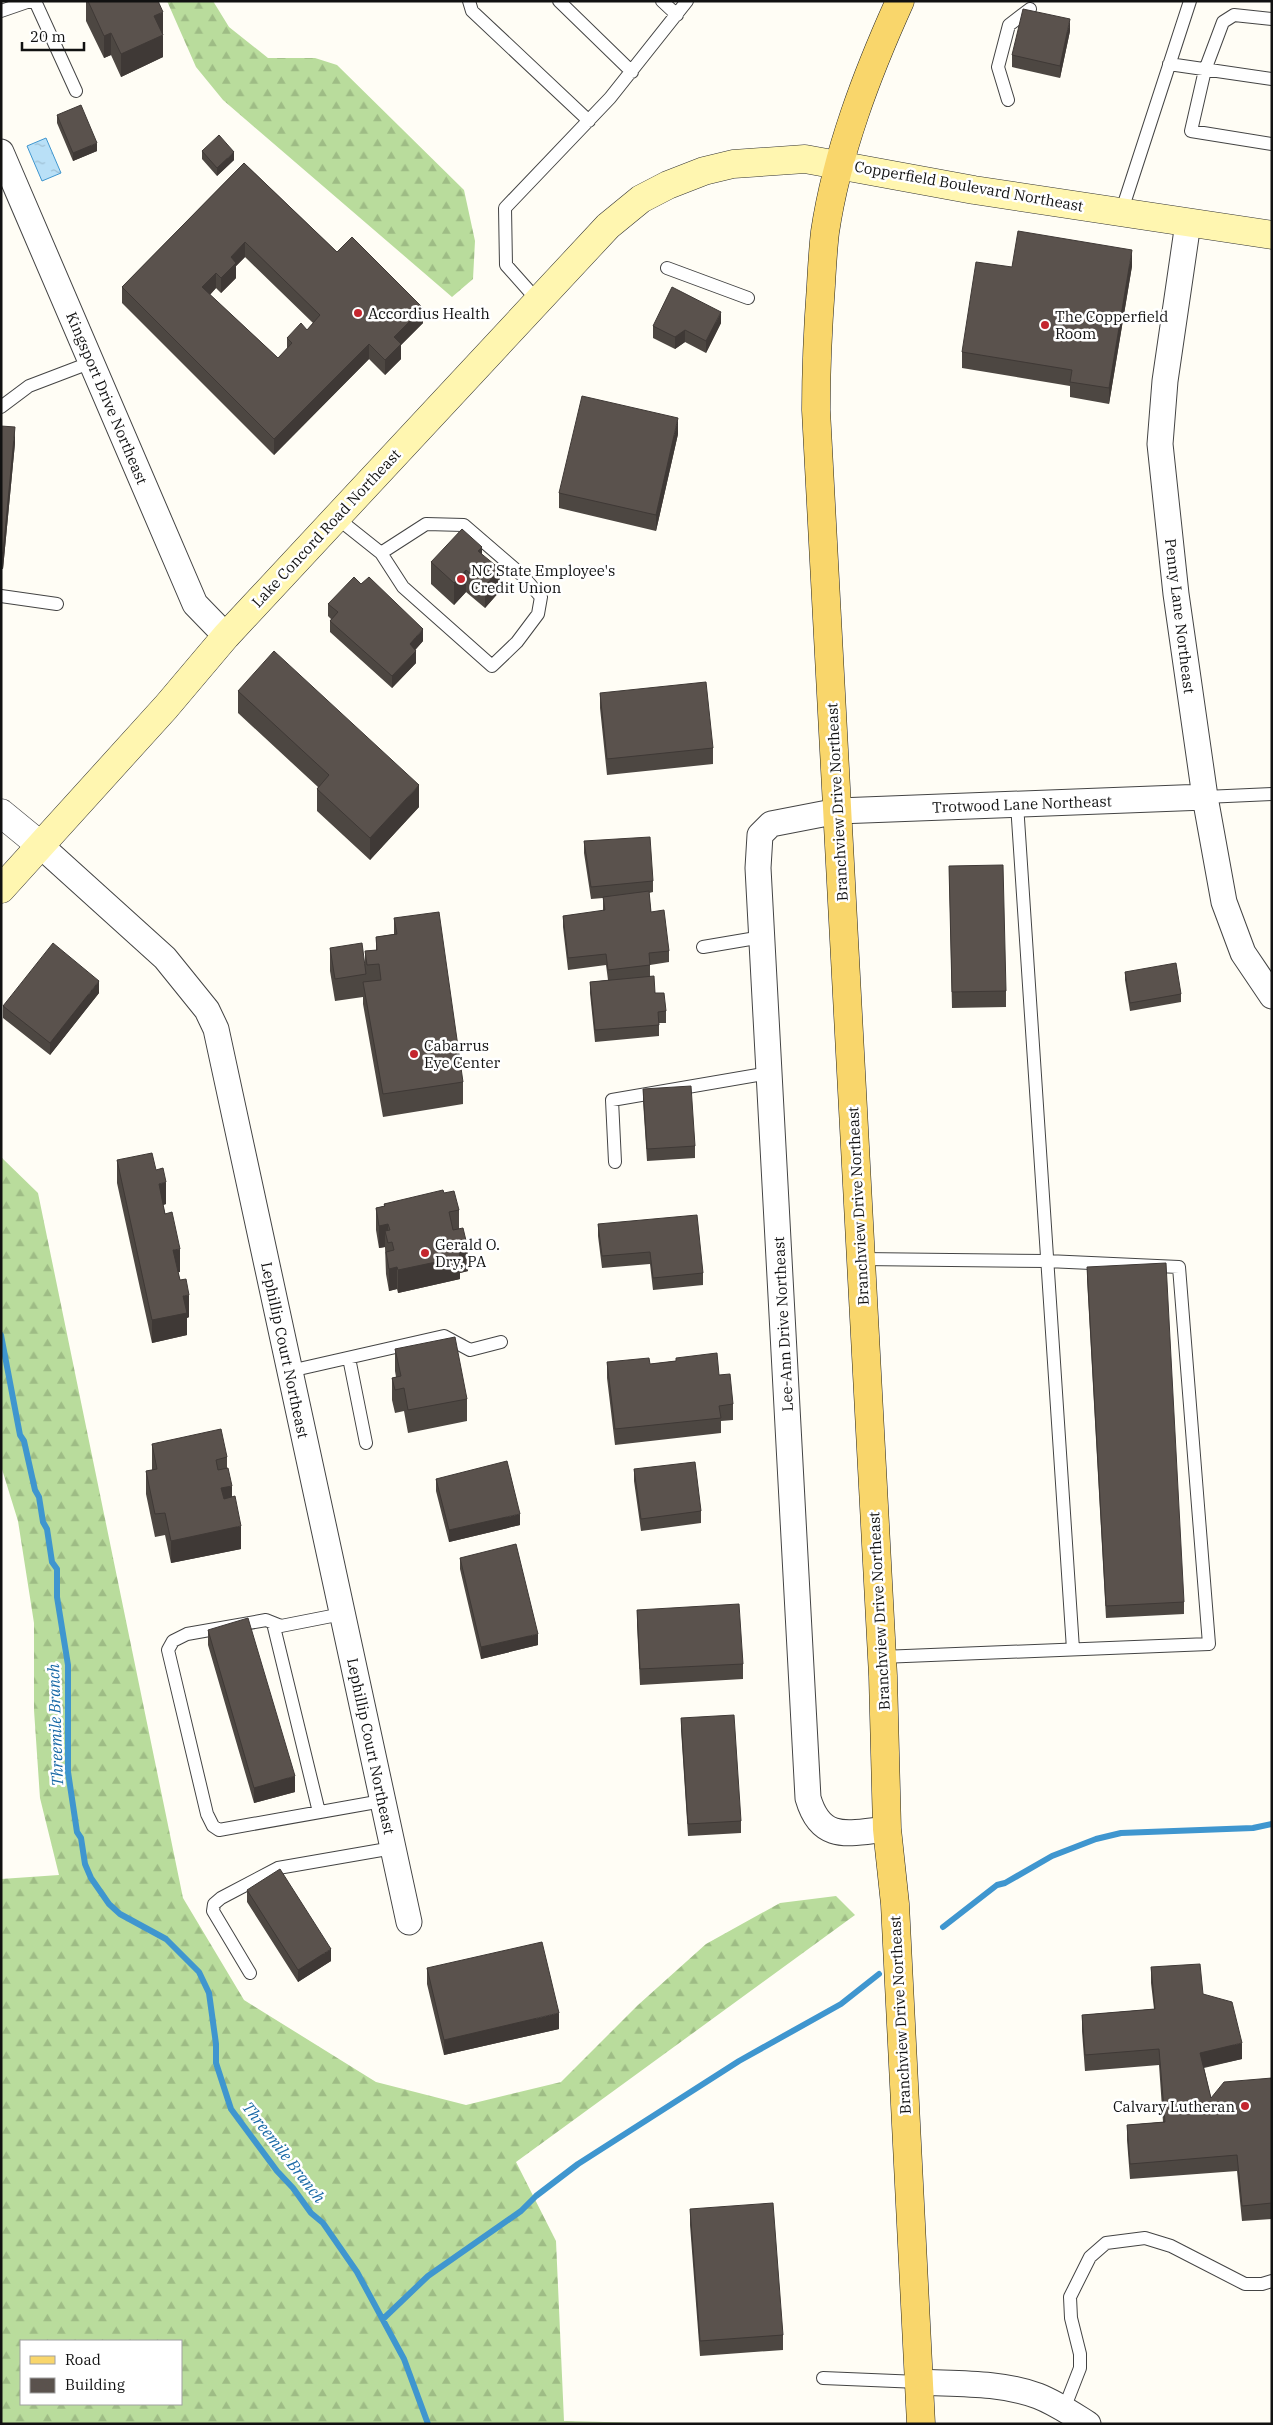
<svg xmlns="http://www.w3.org/2000/svg" width="1273" height="2425" font-family="'IBM Plex Serif',serif">
	<defs>
		<pattern id="forest-firs" width="22" height="20" patternUnits="userSpaceOnUse" patternTransform="scale(1.25)"><rect width="22" height="20" fill="#b9dc9c"/><path d="M5 1l3.5 6h-7zM16 11l3.5 6h-7z" fill="#9ebc85"/></pattern>
		<pattern id="water-ripples" width="26" height="14" patternUnits="userSpaceOnUse" patternTransform="scale(1.25)"><rect width="26" height="14" fill="#b9e0f7"/><path d="M2 4q2-2 4 0t4 0M15 11q2-2 4 0t4 0" fill="none" stroke="#9ebfd3"/></pattern>
	</defs>
	<rect width="100%" height="100%" fill="#fffdf5"/>
	<!-- forest -->
	<path fill="url(#forest-firs)" fill-rule="evenodd" d="M 167,1 L 213,1 L 229,27 L 268,58 L 315,58 L 337,65 L 464,190 L 475,241 L 473,279 L 452,297 L 223,100 L 196,67 Z
		M 1,1157 L 38,1193 L 183,1898 L 244,2000 L 376,2082 L 466,2105 L 561,2082 L 638,2005 L 706,1944 L 780,1903 L 836,1896 L 855,1915 L 516,2162 L 556,2241 L 564,2421 L 687,2424 L 1,2424 L 1,1879 L 59,1875 L 40,1798 L 34,1710 L 34,1623 L 18,1521 L 1,1466 ZM 21,2341 L 181,2341 L 181,2404 L 21,2404 Z"/>
	<!-- water -->
	<path fill="url(#water-ripples)" stroke="#3f96cf" d="M 46,138 L 61,173 L 42,181 L 27,146 Z"/>
	<g fill="none" stroke-linecap="round" stroke-linejoin="round">
		<!-- stream -->
		<path stroke="#3f96cf" stroke-width="6" d="M 1,1335 L 20,1435 L 24,1441 L 35,1490 L 39,1497 L 43,1522 L 47,1529 L 52,1562 L 57,1569 L 57,1597 L 68,1665 L 68,1772 L 77,1832 L 81,1838 L 85,1864 L 91,1878 L 109,1904 L 120,1914 L 166,1939 L 199,1972 L 209,1993 L 216,2044 L 216,2063 L 231,2109 L 277,2171 L 293,2188 L 311,2213 L 323,2223 L 357,2272 L 404,2359 L 428,2424
			M 943,1927 L 997,1885 L 1005,1883 L 1052,1856 L 1096,1839 L 1121,1833 L 1253,1828 L 1272,1824
			M 383,2319 L 428,2276 L 521,2211 L 536,2196 L 578,2164 L 739,2061 L 841,2004 L 879,1974"/>
		<!-- service casing -->
		<g stroke="#444" stroke-width="14">
			<path id="service" d="M 35,1 L 76,91
				M 469,1 L 472,11 L 589,121
				M 559,1 L 632,72
				M 662,1 L 677,15
				M 1,11 L 30,1
				M 1272,19 L 1234,15 L 1223,22 L 1205,70 L 1191,131 L 1272,144
				M 1169,64 L 1272,79
				M 1008,100 L 998,67 L 1009,25 L 1030,9
				M 1121,213 L 1190,1
				M 667,268 L 748,298
				M 538,301 L 506,265 L 505,208 L 610,98 L 687,1
				M 1,407 L 29,386 L 92,362
				M 337,518 L 381,553
				M 426,524 L 464,525 L 522,575 L 541,597 L 538,614 L 517,642 L 492,666 L 403,587 L 381,553 Z
				M 1,596 L 57,604
				M 1205,797 L 1272,794
				M 1017,804 L 1073,1649
				M 703,947 L 762,937
				M 615,1162 L 612,1100 L 769,1073
				M 861,1259 L 1047,1261 L 1179,1267 L 1209,1644 L 881,1657
				M 349,1358 L 366,1443
				M 290,1371 L 444,1336 L 470,1350 L 501,1342
				M 342,1614 L 281,1626 L 266,1620 L 187,1634 L 173,1641 L 168,1650 L 207,1814 L 213,1826 L 219,1830 L 382,1801
				M 273,1623 L 319,1812
				M 250,1973 L 213,1911 L 214,1904 L 221,1898 L 278,1868 L 393,1848
				M 823,2378 L 919,2382
				M 1064,2409 L 1080,2368 L 1080,2354 L 1071,2318 L 1070,2297 L 1090,2257 L 1106,2243 L 1145,2238 L 1171,2246 L 1245,2284 L 1262,2284 L 1272,2281"/>
		</g>
		<!-- minor casing -->
		<g stroke="#444" stroke-width="27">
			<path id="minor" d="M 1,152 L 195,604 L 226,636
				M 1188,223 L 1165,381 L 1160,444 L 1176,594 L 1205,797 L 1224,902 L 1243,953 L 1272,996
				M 40,845 L 165,958 L 207,1010 L 216,1029 L 409,1922
				M 887,1829 C 849,1833 821,1843 808,1798 L 758,868 L 760,835 L 771,824 L 838,811 L 1205,797
				M 919,2382 C 958,2384 1000,2382 1038,2396 C 1056,2403 1072,2414 1088,2424"/>
		</g>
		<!-- tertiary casing -->
		<g stroke="#444" stroke-width="29">
			<path id="tertiary" d="M 1,813 L 40,845"/>
		</g>
		<!-- secondary casing -->
		<g stroke="#333" stroke-width="29">
			<path id="secondary" d="M 1,889 L 166,707 L 226,636 L 608,226 L 641,199 L 668,185 L 704,171 L 733,164 L 805,159 L 974,190 L 1272,235"/>
		</g>
		<!-- primary casing -->
		<g stroke="#222" stroke-width="29">
			<path id="primary" d="M 900,1 C 867,74 837,152 825,232 C 823,249 822,267 821,285 C 818,326 816,368 816,410 L 883,1676 L 887,1829 L 895,1904 L 921,2424"/>
		</g>
		<!-- service -->
		<use href="#service" stroke="#fff" stroke-width="12"/>
		<!-- minor -->
		<use href="#minor" stroke="#fff" stroke-width="25"/>
		<!-- tertiary -->
		<use href="#tertiary" stroke="#fff" stroke-width="28"/>
		<!-- secondary -->
		<use href="#secondary" stroke="#fff6b0" stroke-width="28"/>
		<!-- primary -->
		<use href="#primary" stroke="#f9d66b" stroke-width="28"/>
	</g>
	<!-- wall -->
	<path fill="#4d4742" fill-rule="evenodd" d="M 86,1 L 158,1 L 163,34 L 162,34 L 163,57 L 121,77 L 111,55 L 104,58 L 86,21 Z
		M 1070,31 L 1060,78 L 1012,67 L 1012,55 Z
		M 57,115 L 97,151 L 73,161 L 57,123 Z
		M 202,151 L 234,160 L 217,176 L 202,159 Z
		M 244,163 L 337,252 L 423,323 L 401,345 L 401,359 L 385,375 L 369,359 L 274,455 L 122,303 L 122,287 ZM 245,257 L 313,323 L 307,330 L 287,338 L 287,349 L 278,358 L 210,295 L 216,288 L 221,293 L 236,278 L 236,266 Z
		M 1132,266 L 1109,404 L 1070,397 L 1070,386 L 962,368 L 962,352 L 1012,267 Z
		M 721,323 L 706,353 L 685,342 L 675,349 L 653,338 L 653,326 Z
		M 1,426 L 15,443 L 3,569 L 1,569 Z
		M 678,434 L 656,531 L 559,508 L 559,493 Z
		M 482,554 L 500,591 L 485,608 L 466,592 L 454,605 L 431,584 L 431,562 Z
		M 328,604 L 423,641 L 415,650 L 416,663 L 392,688 L 330,632 L 330,621 L 331,619 L 328,616 Z
		M 238,691 L 419,807 L 370,860 L 317,811 L 317,789 L 318,787 L 238,713 Z
		M 600,693 L 713,748 L 713,764 L 607,775 L 600,708 Z
		M 584,841 L 653,881 L 653,892 L 649,893 L 651,912 L 669,951 L 669,962 L 650,965 L 650,977 L 655,993 L 666,1011 L 666,1023 L 659,1023 L 659,1036 L 595,1042 L 590,993 L 590,982 L 608,980 L 606,965 L 568,970 L 563,927 L 563,916 L 603,911 L 603,898 L 591,899 L 584,853 Z
		M 949,866 L 1006,991 L 1006,1007 L 952,1008 Z
		M 394,918 L 463,1082 L 463,1104 L 383,1117 L 363,1004 L 363,997 L 335,1001 L 330,971 L 330,948 L 365,964 L 365,951 L 376,950 L 376,937 L 394,934 Z
		M 1125,972 L 1181,994 L 1181,1002 L 1130,1011 L 1125,980 Z
		M 99,993 L 50,1055 L 3,1018 L 3,1006 Z
		M 643,1089 L 695,1146 L 695,1158 L 647,1161 L 643,1101 Z
		M 117,1160 L 156,1170 L 166,1204 L 163,1205 L 180,1272 L 178,1272 L 189,1317 L 187,1318 L 187,1335 L 152,1343 L 117,1183 Z
		M 444,1193 L 459,1210 L 459,1229 L 468,1271 L 460,1273 L 460,1279 L 398,1293 L 397,1289 L 389,1291 L 386,1274 L 385,1247 L 379,1248 L 376,1230 L 376,1208 L 384,1206 L 384,1204 Z
		M 598,1224 L 703,1273 L 703,1285 L 653,1290 L 650,1264 L 602,1268 L 598,1236 Z
		M 1087,1267 L 1184,1602 L 1184,1614 L 1106,1618 L 1087,1279 Z
		M 395,1349 L 467,1399 L 467,1421 L 408,1433 L 404,1411 L 395,1413 L 392,1400 L 392,1378 L 396,1377 L 395,1371 Z
		M 676,1358 L 719,1375 L 733,1404 L 733,1420 L 721,1421 L 721,1433 L 615,1445 L 607,1378 L 607,1362 L 650,1364 L 676,1361 Z
		M 152,1444 L 227,1457 L 227,1469 L 241,1549 L 171,1563 L 165,1535 L 155,1537 L 146,1494 L 146,1471 L 152,1470 Z
		M 634,1469 L 701,1511 L 701,1523 L 641,1531 L 634,1481 Z
		M 436,1479 L 520,1525 L 449,1542 L 436,1491 Z
		M 460,1558 L 538,1645 L 481,1659 L 460,1569 Z
		M 637,1610 L 743,1664 L 743,1679 L 640,1685 L 637,1625 Z
		M 208,1630 L 295,1792 L 254,1803 L 208,1645 Z
		M 681,1718 L 741,1821 L 741,1833 L 688,1836 L 681,1729 Z
		M 247,1890 L 331,1961 L 298,1982 L 247,1902 Z
		M 1151,1967 L 1203,1994 L 1242,2059 L 1204,2068 L 1211,2098 L 1272,2078 L 1272,2219 L 1242,2221 L 1237,2171 L 1130,2179 L 1127,2140 L 1127,2125 L 1163,2122 L 1159,2065 L 1085,2071 L 1082,2031 L 1082,2015 L 1154,2009 L 1151,1983 Z
		M 427,1968 L 559,2029 L 444,2055 L 427,1984 Z
		M 690,2209 L 783,2335 L 783,2350 L 700,2356 L 690,2225 Z"/>
	<!-- shaded-wall -->
	<path fill="#3f3936" d="M 163,12 L 163,34 L 154,38 L 154,16 Z
		M 1070,19 L 1070,31 L 1060,78 L 1060,66 Z
		M 111,33 L 111,55 L 104,58 L 104,36 Z
		M 163,35 L 163,57 L 121,77 L 121,54 Z
		M 97,143 L 97,151 L 73,161 L 73,153 Z
		M 234,152 L 234,160 L 217,176 L 217,168 Z
		M 245,242 L 245,257 L 236,266 L 236,278 L 221,293 L 221,278 L 231,257 Z
		M 1132,250 L 1132,266 L 1109,404 L 1109,388 Z
		M 216,273 L 216,288 L 202,303 L 202,287 Z
		M 423,308 L 423,323 L 401,345 L 401,359 L 385,375 L 385,360 L 394,337 Z
		M 721,312 L 721,323 L 706,353 L 706,341 Z
		M 685,330 L 685,342 L 675,349 L 675,337 Z
		M 369,344 L 369,359 L 274,455 L 274,439 Z
		M 678,418 L 678,434 L 656,531 L 656,515 Z
		M 15,427 L 15,443 L 3,569 L 3,553 Z
		M 482,547 L 482,569 L 478,551 Z
		M 500,569 L 500,591 L 485,608 L 485,586 Z
		M 466,570 L 466,592 L 454,605 L 454,583 Z
		M 423,629 L 423,641 L 410,656 L 410,644 Z
		M 416,651 L 416,663 L 392,688 L 392,676 Z
		M 419,785 L 419,807 L 370,860 L 370,838 Z
		M 99,981 L 99,993 L 50,1055 L 50,1043 Z
		M 166,1182 L 166,1204 L 159,1206 L 159,1184 Z
		M 388,1224 L 388,1243 L 385,1231 L 385,1247 L 379,1248 L 379,1226 Z
		M 180,1249 L 180,1272 L 173,1273 L 173,1250 Z
		M 468,1249 L 468,1271 L 460,1273 L 460,1279 L 398,1293 L 398,1270 Z
		M 397,1267 L 397,1289 L 389,1291 L 389,1269 Z
		M 189,1295 L 189,1317 L 187,1318 L 187,1335 L 152,1343 L 152,1320 L 183,1296 Z
		M 232,1486 L 232,1508 L 221,1510 L 221,1488 Z
		M 520,1514 L 520,1525 L 449,1542 L 449,1530 Z
		M 241,1526 L 241,1549 L 171,1563 L 171,1541 Z
		M 538,1634 L 538,1645 L 481,1659 L 481,1647 Z
		M 295,1776 L 295,1792 L 254,1803 L 254,1788 Z
		M 331,1949 L 331,1961 L 298,1982 L 298,1970 Z
		M 559,2013 L 559,2029 L 444,2055 L 444,2040 Z
		M 1242,2043 L 1242,2059 L 1200,2068 L 1200,2053 Z"/>
	<!-- building -->
	<path fill="#5a524d" stroke="#3f3936" fill-rule="evenodd" d="M 88,1 L 158,1 L 163,12 L 154,16 L 163,35 L 121,54 L 111,33 L 104,36 Z
		M 1023,9 L 1070,19 L 1060,66 L 1012,55 Z
		M 81,105 L 97,143 L 73,153 L 57,115 Z
		M 219,135 L 234,152 L 217,168 L 202,151 Z
		M 244,163 L 337,252 L 352,237 L 423,308 L 394,337 L 401,344 L 385,360 L 369,344 L 274,439 L 122,287 ZM 245,242 L 320,315 L 307,330 L 301,323 L 287,338 L 292,343 L 278,358 L 202,287 L 216,273 L 221,278 L 236,263 L 231,257 Z
		M 1018,231 L 1132,250 L 1109,388 L 1070,382 L 1072,370 L 962,352 L 976,262 L 1012,267 Z
		M 672,287 L 721,312 L 706,341 L 685,330 L 675,337 L 653,326 Z
		M 582,396 L 678,418 L 656,515 L 559,493 Z
		M 1,426 L 15,427 L 3,553 L 1,553 Z
		M 462,529 L 482,547 L 478,551 L 500,569 L 485,586 L 466,570 L 454,583 L 431,562 Z
		M 354,577 L 361,584 L 369,577 L 423,629 L 410,644 L 416,651 L 392,676 L 330,621 L 338,612 L 328,604 Z
		M 274,651 L 419,785 L 370,838 L 317,789 L 329,775 L 238,691 Z
		M 706,682 L 713,748 L 607,759 L 600,693 Z
		M 650,837 L 653,881 L 591,887 L 584,841 Z
		M 1003,865 L 1006,991 L 952,992 L 949,866 Z
		M 649,891 L 651,912 L 664,910 L 669,951 L 649,953 L 650,965 L 608,970 L 606,954 L 568,958 L 563,916 L 605,910 L 603,897 Z
		M 439,912 L 463,1082 L 383,1094 L 363,982 L 381,980 L 379,964 L 367,965 L 365,951 L 377,950 L 376,937 L 397,934 L 394,918 Z
		M 53,943 L 99,981 L 50,1043 L 3,1006 Z
		M 362,943 L 366,974 L 335,979 L 330,948 Z
		M 1176,963 L 1181,994 L 1130,1003 L 1125,972 Z
		M 654,976 L 655,993 L 664,993 L 666,1011 L 658,1012 L 659,1025 L 595,1030 L 590,982 Z
		M 691,1086 L 695,1146 L 647,1149 L 643,1089 Z
		M 152,1153 L 156,1170 L 163,1168 L 166,1182 L 159,1184 L 165,1214 L 172,1212 L 180,1249 L 173,1250 L 180,1280 L 186,1279 L 189,1295 L 183,1296 L 187,1313 L 152,1320 L 117,1160 Z
		M 443,1190 L 444,1193 L 454,1191 L 459,1210 L 449,1212 L 453,1230 L 463,1228 L 468,1249 L 459,1251 L 460,1257 L 398,1270 L 397,1267 L 389,1269 L 386,1252 L 394,1250 L 392,1242 L 388,1243 L 385,1231 L 390,1230 L 388,1224 L 379,1226 L 376,1208 L 385,1206 L 384,1204 Z
		M 697,1215 L 703,1273 L 653,1278 L 650,1252 L 602,1256 L 598,1224 Z
		M 1166,1263 L 1184,1602 L 1106,1606 L 1087,1267 Z
		M 455,1337 L 467,1399 L 408,1410 L 404,1388 L 395,1390 L 392,1378 L 401,1376 L 395,1349 Z
		M 717,1353 L 719,1375 L 730,1374 L 733,1404 L 719,1406 L 721,1418 L 615,1429 L 607,1362 L 649,1358 L 650,1364 L 676,1361 L 676,1358 Z
		M 221,1429 L 227,1457 L 216,1460 L 218,1470 L 228,1468 L 232,1486 L 221,1488 L 224,1499 L 235,1496 L 241,1526 L 171,1541 L 165,1513 L 155,1514 L 146,1471 L 157,1469 L 152,1444 Z
		M 507,1461 L 520,1514 L 449,1530 L 436,1479 Z
		M 695,1462 L 701,1511 L 641,1519 L 634,1469 Z
		M 516,1544 L 538,1634 L 481,1647 L 460,1558 Z
		M 739,1604 L 743,1664 L 640,1669 L 637,1610 Z
		M 248,1618 L 295,1776 L 254,1788 L 208,1630 Z
		M 734,1715 L 741,1821 L 688,1824 L 681,1718 Z
		M 280,1869 L 331,1949 L 298,1970 L 247,1890 Z
		M 542,1942 L 559,2013 L 444,2040 L 427,1968 Z
		M 1200,1964 L 1203,1994 L 1232,2002 L 1242,2043 L 1200,2053 L 1211,2098 L 1224,2082 L 1272,2078 L 1272,2203 L 1242,2206 L 1237,2155 L 1130,2164 L 1127,2125 L 1165,2122 L 1159,2049 L 1085,2055 L 1082,2015 L 1155,2009 L 1151,1967 Z
		M 773,2203 L 783,2335 L 700,2341 L 690,2209 Z"/>
	<!-- markers -->
	<g fill="#c4262e" stroke="#fff" stroke-width="2">
		<circle cx="358" cy="313" r="5"/>
		<circle cx="1045" cy="325" r="5"/>
		<circle cx="461" cy="579" r="5"/>
		<circle cx="414" cy="1054" r="5"/>
		<circle cx="425" cy="1253" r="5"/>
		<circle cx="1245" cy="2106" r="5"/>
	</g>
	<g text-anchor="middle" dominant-baseline="central" stroke-width="5" stroke-linejoin="round" paint-order="stroke">
		<!-- street labels -->
		<g font-size="15" fill="#111" stroke="#fff">
			<text transform="translate(969 186) rotate(10)">Copperfield Boulevard Northeast</text>
			<text transform="translate(107 398) rotate(67)">Kingsport Drive Northeast</text>
			<text transform="translate(326 528) rotate(-47)">Lake Concord Road Northeast</text>
			<text transform="translate(1180 616) rotate(83)">Penny Lane Northeast</text>
			<text transform="translate(837 802) rotate(-93)">Branchview Drive Northeast</text>
			<text transform="translate(1022 804) rotate(-2)">Trotwood Lane Northeast</text>
			<text transform="translate(858 1206) rotate(-93)">Branchview Drive Northeast</text>
			<text transform="translate(783 1324) rotate(-93)">Lee-Ann Drive Northeast</text>
			<text transform="translate(285 1350) rotate(78)">Lephillip Court Northeast</text>
			<text transform="translate(879 1611) rotate(-93)">Branchview Drive Northeast</text>
			<text transform="translate(371 1746) rotate(78)">Lephillip Court Northeast</text>
			<text transform="translate(900 2015) rotate(-93)">Branchview Drive Northeast</text>
		</g>
		<!-- poi labels -->
		<g font-size="15" fill="#111" stroke="#fff" text-anchor="start">
			<text x="368" y="313">Accordius Health</text>
			<text x="1055" y="316">The Copperfield<tspan x="1055" dy="17">Room</tspan></text>
			<text x="471" y="570">NC State Employee's<tspan x="471" dy="17">Credit Union</tspan></text>
			<text x="424" y="1045">Cabarrus<tspan x="424" dy="17">Eye Center</tspan></text>
			<text x="435" y="1244">Gerald O.<tspan x="435" dy="17">Dry, PA</tspan></text>
			<text x="1235" y="2106" text-anchor="end">Calvary Lutheran</text>
		</g>
		<!-- water labels -->
		<g font-size="16" font-style="italic" fill="#1768a6" stroke="#fff">
			<text transform="translate(55 1725) rotate(-92)">Threemile Branch</text>
			<text transform="translate(284 2152) rotate(52)">Threemile Branch</text>
		</g>
	</g>
	<!-- border -->
	<rect width="1273" height="2425" fill="none" stroke="#111111" stroke-width="5"/>
	<!-- legend -->
	<rect x="20" y="2340" width="162" height="65" fill="#ffffff" stroke="#a0a0a0"/>
	<rect x="30" y="2356" width="25" height="8" fill="#f9d66b" stroke="#a0a0a0"/>
	<text x="65" y="2365" font-size="15" fill="#111111">Road</text>
	<rect x="30" y="2378" width="25" height="15" fill="#5a524d" stroke="#a0a0a0"/>
	<text x="65" y="2390" font-size="15" fill="#111111">Building</text>
	<!-- scale -->
	<path d="M22 42v8h62v-8" fill="none" stroke="#111111" stroke-width="2.5"/>
	<text x="30" y="42" font-size="15" fill="#111111" stroke="#ffffff" stroke-width="4" paint-order="stroke">20 m</text>
</svg>
